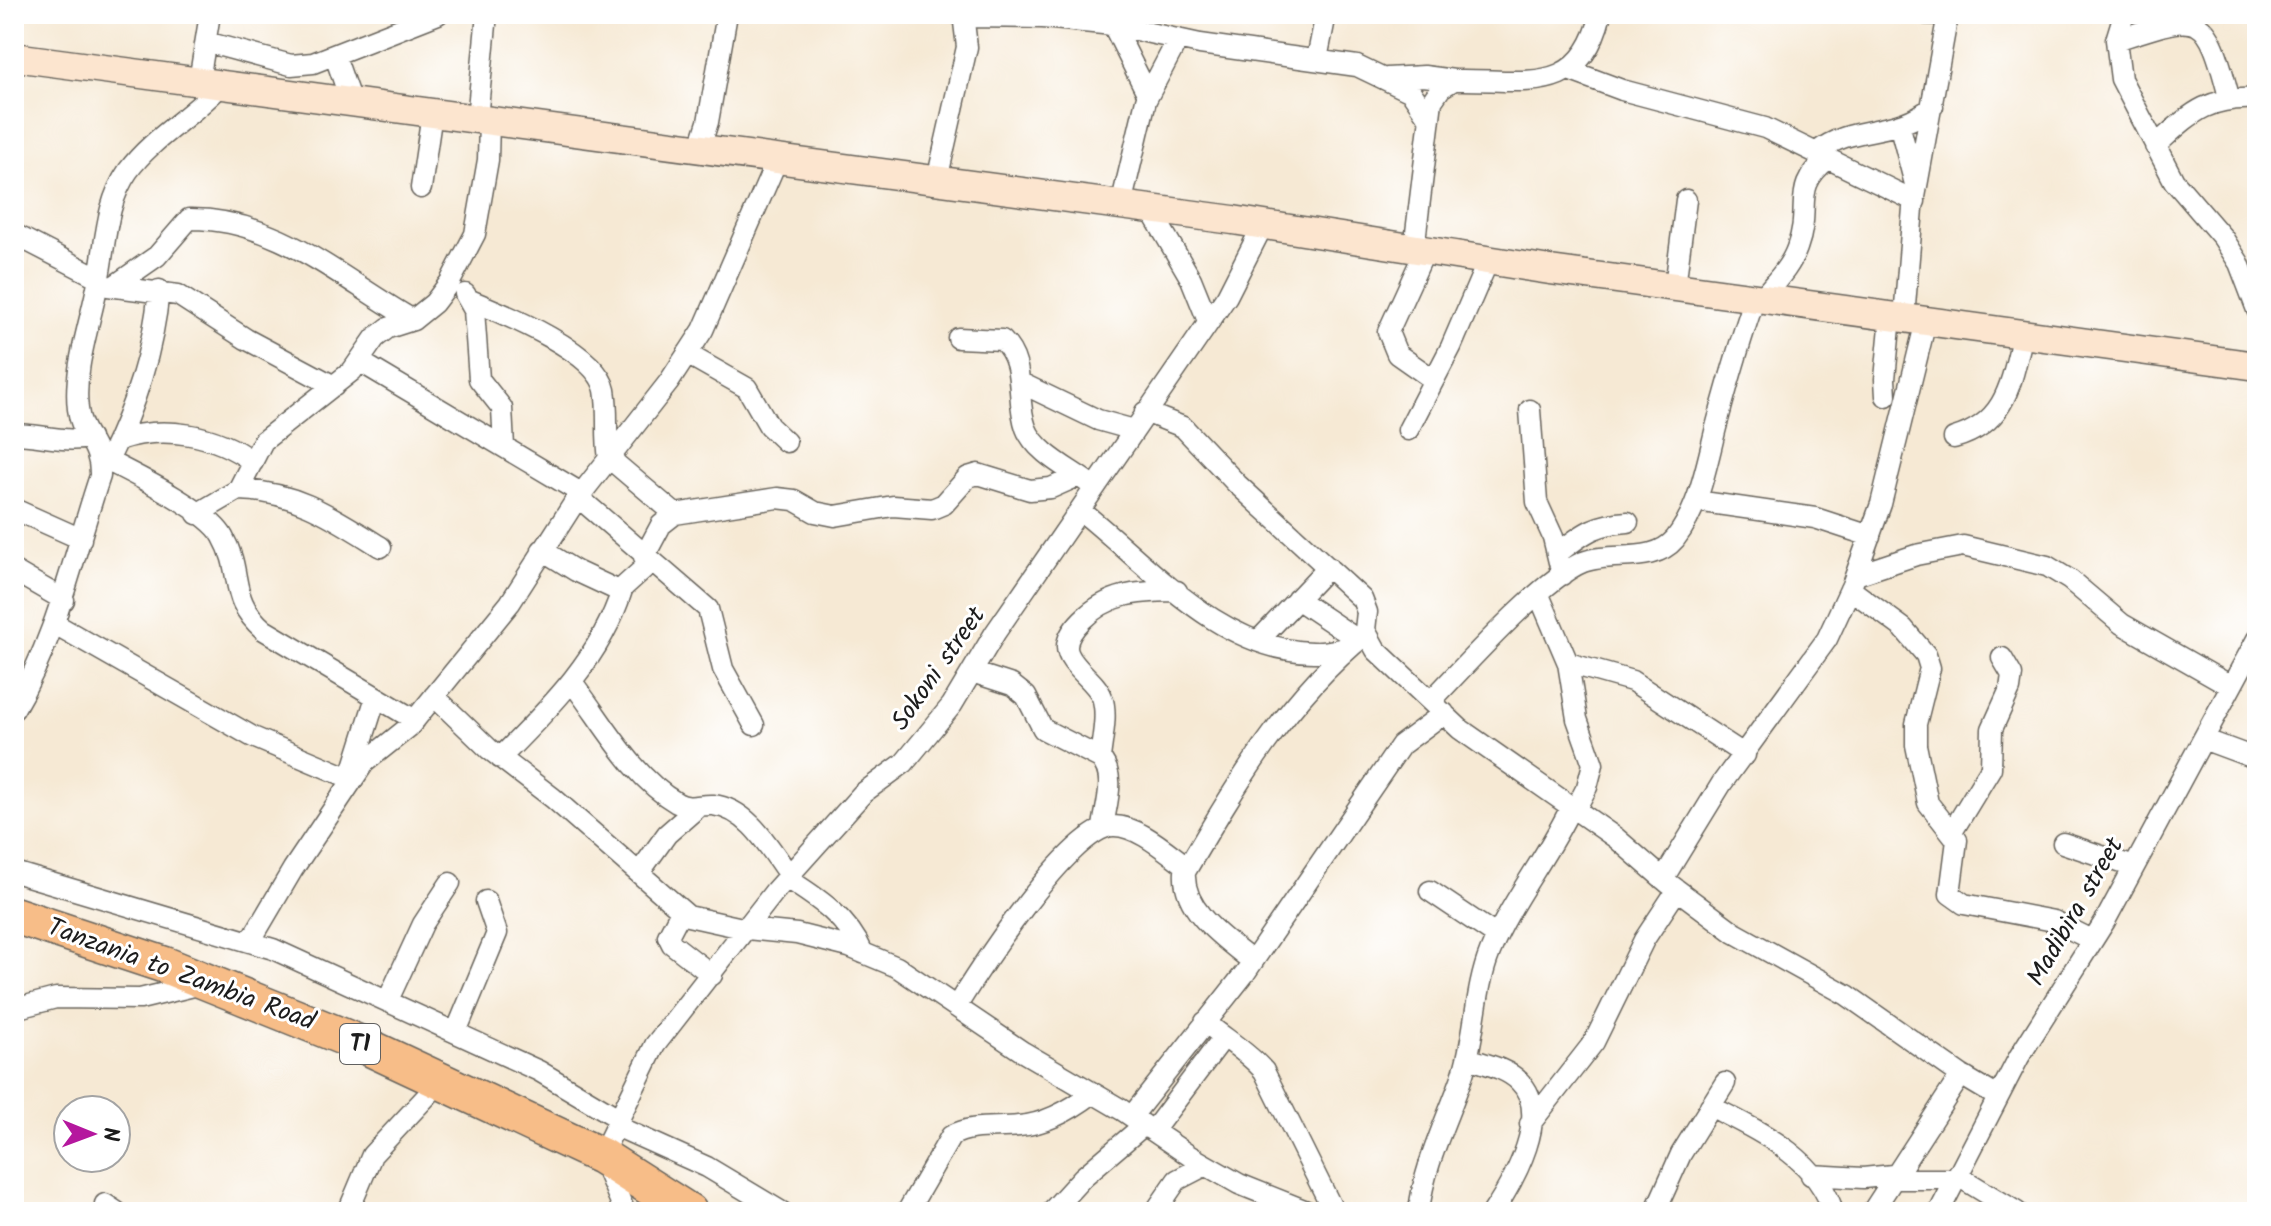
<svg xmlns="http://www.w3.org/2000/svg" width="2271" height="1226" font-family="Kalam,sans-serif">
	<rect width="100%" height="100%" fill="#fff"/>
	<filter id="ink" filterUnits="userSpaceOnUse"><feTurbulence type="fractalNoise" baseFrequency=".0125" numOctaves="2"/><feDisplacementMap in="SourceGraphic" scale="16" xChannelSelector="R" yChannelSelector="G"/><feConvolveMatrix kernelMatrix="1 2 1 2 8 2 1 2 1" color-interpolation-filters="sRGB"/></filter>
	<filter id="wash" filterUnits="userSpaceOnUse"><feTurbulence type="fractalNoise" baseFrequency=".006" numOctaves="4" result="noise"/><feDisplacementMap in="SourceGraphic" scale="32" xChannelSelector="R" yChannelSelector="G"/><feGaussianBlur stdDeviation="1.8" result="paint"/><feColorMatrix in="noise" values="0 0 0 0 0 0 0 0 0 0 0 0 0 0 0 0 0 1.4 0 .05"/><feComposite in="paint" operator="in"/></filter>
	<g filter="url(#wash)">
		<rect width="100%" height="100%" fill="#f6e9d4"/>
	</g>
	<g filter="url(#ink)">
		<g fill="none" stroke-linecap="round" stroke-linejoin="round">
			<!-- street casing -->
			<g stroke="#68645c" stroke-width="23">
				<path id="street" d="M 1926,14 L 1948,15
					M 2124,14 L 2116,40 L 2121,79 L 2174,181 L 2223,238 L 2239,263 L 2257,310
					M 965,17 L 1043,18 L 1113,25 L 1200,44 L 1357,66 L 1411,92 L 1429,118
					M 1113,25 L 1148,95
					M 2116,40 C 2200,13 2206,7 2229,97
					M 206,42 L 291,65 L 313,63 L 438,14
					M 335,56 L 351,102
					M 1317,59 L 1326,14
					M 1571,71 L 1622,90 L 1765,128 L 1915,201
					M 1387,78 L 1424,76 L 1454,80
					M 199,81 L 210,14
					M 477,119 L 487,14
					M 1900,127 L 1916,188
					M 2155,146 C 2191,114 2206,96 2257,99
					M 699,150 L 708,122 L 727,14
					M 1817,152 C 1853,123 1896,138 1933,106
					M 937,180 L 967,47 L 963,14
					M 421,188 L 432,113
					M 1121,205 L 1146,100 L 1178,39
					M 1150,209 L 1191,279 L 1208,321
					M 14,234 L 99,278
					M 1414,249 L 1432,101 L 1441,88 L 1454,80 C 1523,78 1580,100 1601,14
					M 1425,251 L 1388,332 L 1397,354 L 1434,380
					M 108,286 L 178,295 L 246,339 L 334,386
					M 114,286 L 157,256 L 189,219 C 277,218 341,279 413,320
					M 1675,287 L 1686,200
					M 465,294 L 474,310 L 479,379 L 502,408 L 504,447
					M 1761,299 C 1774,283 1790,268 1797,248 C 1813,205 1789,189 1829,158
					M 470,300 C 504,314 597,351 605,390 C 609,412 605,436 609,458 L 675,514
					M 1904,318 L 1913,208 L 1948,14
					M 958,338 L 1002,340 C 1027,364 1015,398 1026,428 C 1035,452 1068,468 1087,482
					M 687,354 L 747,388 L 769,426 L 786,442
					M 359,361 L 581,493
					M 1021,383 L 1098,420 L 1134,430
					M 1886,396 L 1885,379 L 1891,316
					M 1530,410 L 1537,502 L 1553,537 L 1562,575
					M 1145,412 L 1183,427 L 1237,484 L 1362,599 L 1367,612 L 1365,630 L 1376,650 L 1460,729 L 1616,838 L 1668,883 L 1735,933 L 1847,995 L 1961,1075 L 1998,1097
					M 1408,430 L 1451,347 L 1488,261
					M 14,434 C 39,434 65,443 90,438
					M 1954,438 C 2007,423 2011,382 2023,334
					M 118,440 C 162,425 215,433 253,462
					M 100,457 C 129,472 209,510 223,537 C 244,574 227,598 264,630 L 415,720
					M 108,461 C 135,406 153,352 159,290
					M 238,490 C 296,491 333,517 381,547
					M 578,497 L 708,609 L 723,669 L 754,725
					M 1696,501 L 1815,518 L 1870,536
					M 14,509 L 81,539
					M 1081,511 C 1149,565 1220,651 1313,652 C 1325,653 1338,649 1350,647
					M 197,514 L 238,490 L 263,441 L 352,371 L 375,338 L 388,328 L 413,320 L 434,303 L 450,282 L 475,234 L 488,160 L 489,121
					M 542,550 L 576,571 L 619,591 L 651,562
					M 1558,553 C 1584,533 1594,524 1628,522
					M 644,557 L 661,525 L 675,514 L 777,498 L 794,500 L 815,512 L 835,516 L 893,506 L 932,509 L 944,504 L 968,477 L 978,474 L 1030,490 L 1051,488 L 1078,476
					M 14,571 L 64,600
					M 1856,575 L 1916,555 L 1963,546 L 2047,566 L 2070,580 L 2122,624 L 2231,686
					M 1850,589 L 1903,628 L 1926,655 L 1930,668 L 1916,724 L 1916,745 L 1928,803 L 1957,840 L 1950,894 L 1964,904 L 2054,921 L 2092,940
					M 1539,595 L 1568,663 L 1577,719 L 1593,764 L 1587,787 L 1575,810
					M 1297,599 L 1358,640
					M 55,624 L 253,737 L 350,778
					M 1258,641 L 1328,567
					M 1568,663 L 1632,681 L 1745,755
					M 972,672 L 1012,685 L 1026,696 L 1043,729 L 1100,758 C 1117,776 1106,804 1103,827
					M 572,682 C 603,722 632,777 677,803 C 690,810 700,804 713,805 C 749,809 770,849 789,875
					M 434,696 L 489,749 L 553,798 L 688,916 L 747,929 L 797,934 L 849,947 L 897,967 L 1023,1052 L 1122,1110 L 1190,1156 L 1239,1184 L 1309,1212
					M 1431,701 C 1464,667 1543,578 1583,562 C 1612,551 1653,565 1675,539 C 1701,506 1707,460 1718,420 C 1729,379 1741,338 1755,298
					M 14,709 C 58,635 73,556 100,476 C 101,443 81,437 78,409 C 73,368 91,322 98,282 C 106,244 105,204 128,171 C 153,137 193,116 222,84
					M 2203,739 L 2257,759
					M 500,758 C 549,709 601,658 622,590
					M 1100,758 C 1102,739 1108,714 1102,697 C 1096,680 1067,665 1067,647 C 1067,637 1075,627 1082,620 C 1110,592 1139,592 1177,591
					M 352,773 L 376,697
					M 1952,832 L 1991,768 L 1992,729 L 2010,689 L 2012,675 L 2002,658
					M 2063,843 L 2134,867
					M 14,872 L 273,949 L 539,1071 L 620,1119
					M 639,873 L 667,834 L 698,807
					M 786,878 C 818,898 848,918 863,953
					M 1663,879 L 1722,783 L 1827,639 L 1852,585 L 1881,504 L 1926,321
					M 1430,891 L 1497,936
					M 681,911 L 668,936 L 672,944 L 712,975
					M 250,942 L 293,869 L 364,763 L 409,727 L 510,603 L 574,503 L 669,382 L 703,330 L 777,160
					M 1252,961 C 1225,939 1182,911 1185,872 C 1236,785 1287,698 1366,634
					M 388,1000 L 423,924 L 450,883
					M 956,1007 C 979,970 1071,826 1114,826 C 1139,826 1168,853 1188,867
					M 14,1009 L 56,998 L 140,999 L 202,984
					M 1205,1022 C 1225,1039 1248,1052 1264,1071 L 1334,1212
					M 456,1032 L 497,933 L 486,901
					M 1468,1058 C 1484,1064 1506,1068 1519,1081 C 1553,1113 1513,1182 1493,1212
					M 1710,1106 C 1756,1130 1818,1157 1833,1212
					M 1132,1116 L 1245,973 L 1401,745 L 1444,713
					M 1530,1124 L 1594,1042 L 1644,940 L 1677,890
					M 616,1126 L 707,1167 L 782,1212
					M 1153,1131 L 1223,1038
					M 1811,1175 L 1863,1178 L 1893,1175
					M 1958,1176 L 2017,1212
					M 1891,1179 L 1956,1179
					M 105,1204 L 117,1212
					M 348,1212 L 372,1155 L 440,1082
					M 625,1212 L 601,1156 L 655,1045 L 775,891 L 863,793 L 904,763 L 952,705 L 995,633 L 1227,296 L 1263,225
					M 907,1212 L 951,1136 C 973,1124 994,1129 1019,1126 C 1047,1124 1072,1109 1093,1093
					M 1051,1212 L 1083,1177 L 1144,1125
					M 1155,1212 L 1177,1180 L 1206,1165
					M 1419,1212 C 1423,1167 1447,1120 1462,1077 C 1476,1036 1474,992 1490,952 C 1511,900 1547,858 1571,807
					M 1655,1212 L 1681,1154 L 1725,1083
					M 1872,1212 L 1961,1075
					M 1939,1212 L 2019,1057 L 2105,921 L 2257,639"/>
			</g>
			<!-- secondary casing -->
			<g stroke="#68645c" stroke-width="31">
				<path id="secondary" d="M 14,57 L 1233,220 L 1550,270 L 2257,366"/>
			</g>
			<!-- highway casing -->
			<g stroke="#68645c" stroke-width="39">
				<path id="highway" d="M 14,915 L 165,965 L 366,1046 L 601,1156 L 689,1212"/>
			</g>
			<!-- street -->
			<use href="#street" stroke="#fff" stroke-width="20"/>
			<!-- secondary -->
			<use href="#secondary" stroke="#fce5cf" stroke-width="28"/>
			<!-- highway -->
			<use href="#highway" stroke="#f7bd88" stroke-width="36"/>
		</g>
	</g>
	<g text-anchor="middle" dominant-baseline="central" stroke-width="6" stroke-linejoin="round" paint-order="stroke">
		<!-- shield labels -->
		<rect fill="#fff" stroke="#606060" stroke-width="2" x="340" y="1024" width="40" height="40" rx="6"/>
		<g font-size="24" font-weight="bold" fill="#1c1c1c">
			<text x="360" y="1044">T1</text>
		</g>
		<!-- street labels -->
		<g font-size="26" fill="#1c1c1c" stroke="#fff">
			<text transform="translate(939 669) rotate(-55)">Sokoni street</text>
			<text transform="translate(2076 912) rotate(-60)">Madibira street</text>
			<text transform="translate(181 975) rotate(20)">Tanzania to Zambia Road</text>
		</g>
	</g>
	<!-- margin -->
	<rect width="2271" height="1226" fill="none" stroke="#fff" stroke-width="48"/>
	<!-- north arrow -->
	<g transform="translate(92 1134) rotate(91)"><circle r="38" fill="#ffffff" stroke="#a4a4a4" stroke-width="2"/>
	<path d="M0-6L14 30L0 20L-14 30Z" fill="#b5179e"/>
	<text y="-12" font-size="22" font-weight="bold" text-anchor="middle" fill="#1c1c1c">N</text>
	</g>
</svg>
